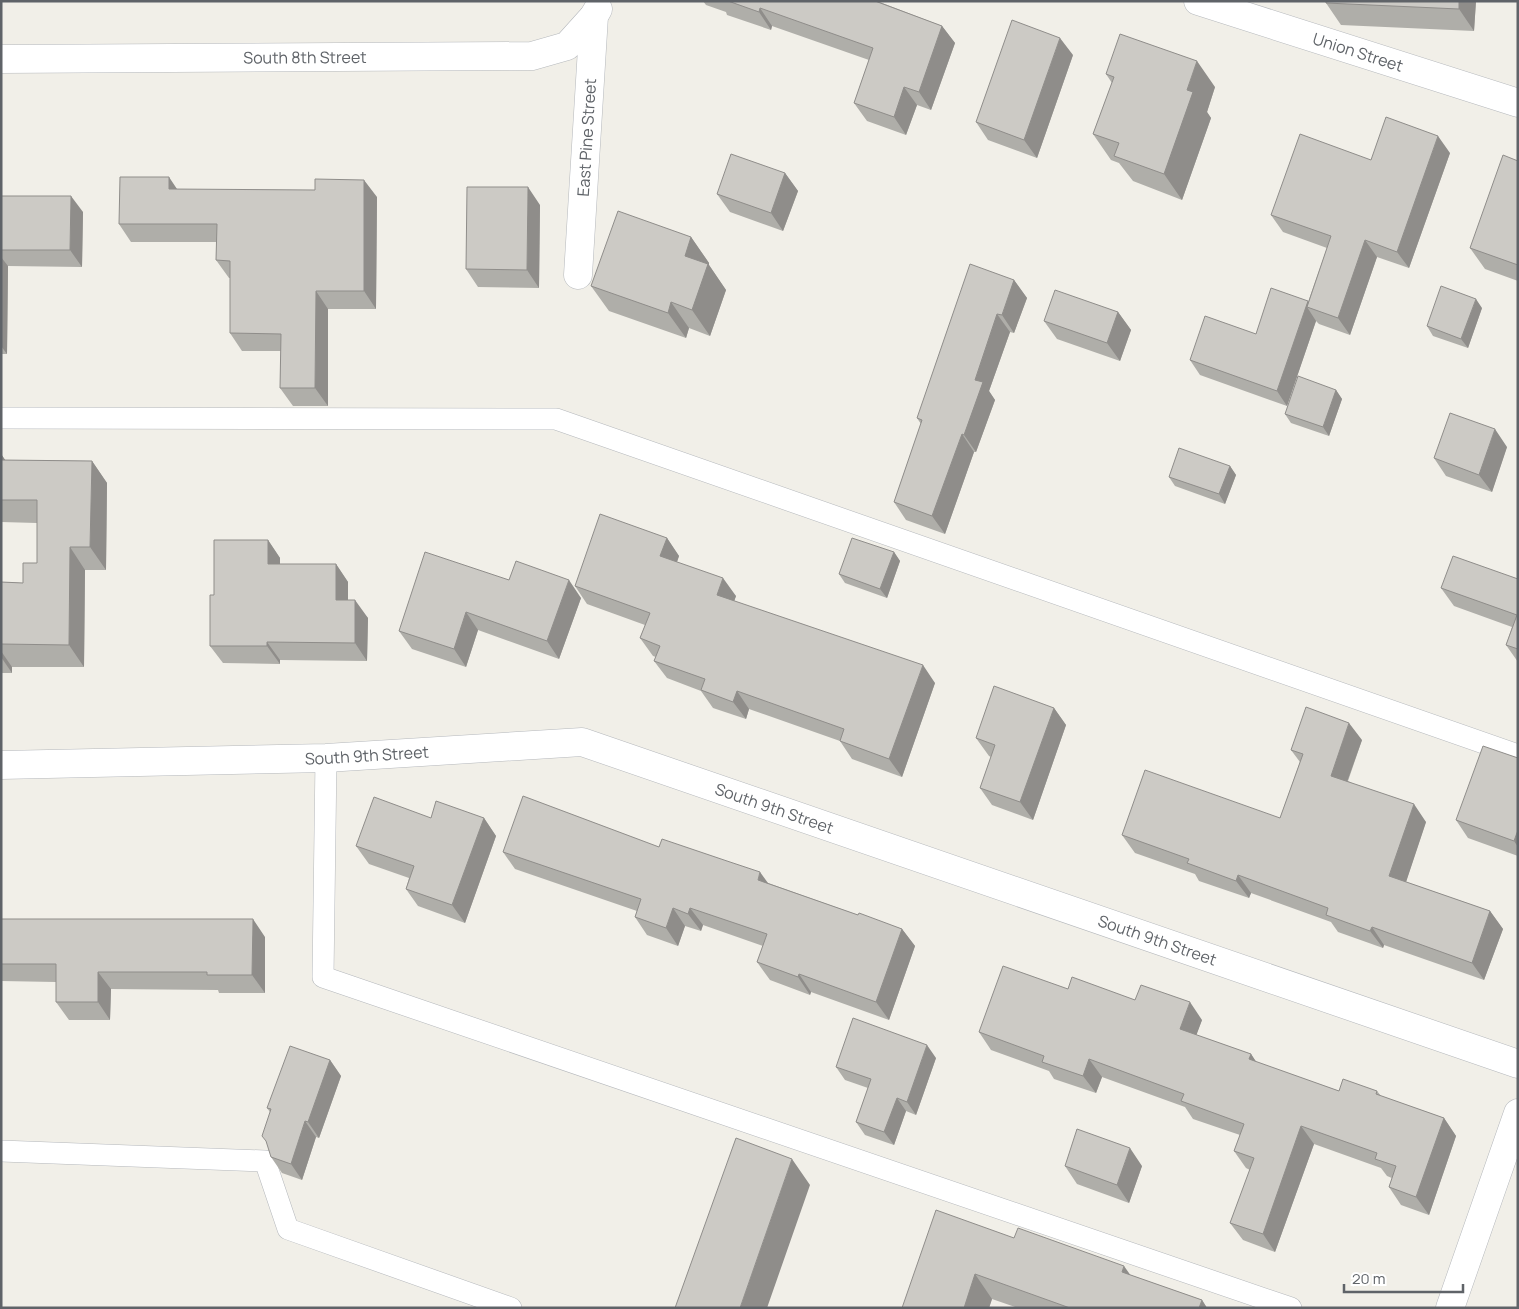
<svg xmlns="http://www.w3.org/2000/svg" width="1519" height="1309" font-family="Manrope,sans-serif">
	<rect width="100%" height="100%" fill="#f1efe8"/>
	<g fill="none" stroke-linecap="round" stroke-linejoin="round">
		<!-- service casing -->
		<g stroke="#b5b8bc" stroke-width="22">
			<path id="service" d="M 1,418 L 556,419 L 1518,755
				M 326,758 L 323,977 L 1291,1308
				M 1,1151 L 265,1161 L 288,1229 L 511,1308"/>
		</g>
		<!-- minor casing -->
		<g stroke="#b5b8bc" stroke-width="29">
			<g id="minor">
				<path id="s1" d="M 1198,1 L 1518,103"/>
				<path id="s2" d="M 1,59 L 532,56 L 567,46 L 594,16"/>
				<path id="s3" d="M 578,275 L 594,16 L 598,9"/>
				<path id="s4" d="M 1,765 L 326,758 L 582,742 L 1518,1064"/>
				<path d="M 1450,1308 L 1518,1113"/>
			</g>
		</g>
		<!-- service -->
		<use href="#service" stroke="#fff" stroke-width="21"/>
		<!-- minor -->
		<use href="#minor" stroke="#fff" stroke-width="28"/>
	</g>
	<!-- wall -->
	<path fill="#afaea9" d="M 703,1 L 877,1 L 942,26 L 955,43 L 931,110 L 917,105 L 906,135 L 867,121 L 854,103 L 869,60 L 772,26 L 771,30 L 727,15 L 726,12 L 706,5 Z
		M 1326,1 L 1476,1 L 1474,31 L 1341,25 L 1326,3 Z
		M 1073,55 L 1037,158 L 988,140 L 976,122 Z
		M 1106,74 L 1215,87 L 1207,112 L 1211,118 L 1182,200 L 1133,181 L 1119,163 L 1111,160 L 1093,134 L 1112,83 Z
		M 1450,153 L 1409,268 L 1377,257 L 1350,335 L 1319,324 L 1316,321 L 1287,406 L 1200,375 L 1190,360 L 1256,334 L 1308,302 L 1327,248 L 1283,232 L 1271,215 L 1371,160 Z
		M 1518,161 L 1518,281 L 1485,269 L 1470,248 Z
		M 785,173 L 798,191 L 783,231 L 730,212 L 717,194 Z
		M 177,189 L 377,197 L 376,309 L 328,309 L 328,406 L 293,406 L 280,388 L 281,351 L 242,351 L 230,333 L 230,278 L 229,278 L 216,260 L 217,242 L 131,242 L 119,224 Z
		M 1,196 L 83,212 L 82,267 L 8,266 L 7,354 L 1,354 Z
		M 540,205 L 539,288 L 478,287 L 466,269 Z
		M 691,237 L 709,263 L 709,265 L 726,290 L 710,336 L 689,328 L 686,338 L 609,311 L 591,286 Z
		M 1014,280 L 1027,298 L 1014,333 L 1010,332 L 989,391 L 995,400 L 976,452 L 974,452 L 945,534 L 906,520 L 894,502 L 921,424 L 917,418 Z
		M 1482,308 L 1468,348 L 1433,336 L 1427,326 Z
		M 1118,312 L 1131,330 L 1120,361 L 1057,339 L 1044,321 Z
		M 1336,390 L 1342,399 L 1329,436 L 1291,423 L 1285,414 Z
		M 1507,447 L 1492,492 L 1446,476 L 1434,458 Z
		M 1,454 L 5,460 L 92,461 L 107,483 L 106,570 L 85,570 L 84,667 L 12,667 L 12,673 L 1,673 L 1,582 L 23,583 L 37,563 L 37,523 L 1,522 Z
		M 1230,466 L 1236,475 L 1225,504 L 1175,486 L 1169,477 Z
		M 667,538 L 679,556 L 677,562 L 736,596 L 734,601 L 935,683 L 902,777 L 852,759 L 840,741 L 749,709 L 746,719 L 713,708 L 701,691 L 667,678 L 654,661 L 656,657 L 653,656 L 640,638 L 645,625 L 587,604 L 575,586 Z
		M 268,540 L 280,558 L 280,564 L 336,564 L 348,582 L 348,600 L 368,618 L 367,661 L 280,660 L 280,664 L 223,663 L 210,646 L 214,595 Z
		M 894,552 L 900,561 L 887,598 L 845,583 L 839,574 Z
		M 1518,579 L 1518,662 L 1506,645 L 1512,627 L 1454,606 L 1441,588 Z
		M 509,580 L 581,598 L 559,659 L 478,630 L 466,667 L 412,649 L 399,631 Z
		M 1054,708 L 1066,725 L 1033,820 L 992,805 L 980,788 L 991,757 L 989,756 L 976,738 Z
		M 1362,740 L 1348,781 L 1426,822 L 1406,882 L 1490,911 L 1503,929 L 1484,980 L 1384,945 L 1383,948 L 1338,932 L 1331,922 L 1251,893 L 1249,898 L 1199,881 L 1195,874 L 1135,853 L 1122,835 L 1280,818 L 1300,762 L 1291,750 Z
		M 1518,758 L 1518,856 L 1468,838 L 1456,820 Z
		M 431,818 L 484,818 L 496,836 L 465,923 L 418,906 L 406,889 L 409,878 L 369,864 L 356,846 Z
		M 659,847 L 768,883 L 858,915 L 902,929 L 915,946 L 889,1020 L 811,992 L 810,995 L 770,980 L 757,962 L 763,946 L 703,925 L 701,931 L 685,926 L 678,946 L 647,935 L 635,917 L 637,911 L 515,869 L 503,852 Z
		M 1,919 L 265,937 L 265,993 L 219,993 L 218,990 L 111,989 L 110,1020 L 69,1020 L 56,1002 L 56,982 L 1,981 Z
		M 1068,989 L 1135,1000 L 1202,1020 L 1196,1035 L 1251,1054 L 1256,1062 L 1339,1091 L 1377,1091 L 1381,1096 L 1444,1118 L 1456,1136 L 1429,1215 L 1401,1205 L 1389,1187 L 1392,1178 L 1387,1176 L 1381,1168 L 1314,1144 L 1275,1252 L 1243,1240 L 1230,1223 L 1250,1170 L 1246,1168 L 1234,1151 L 1240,1135 L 1193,1119 L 1185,1107 L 1102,1077 L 1096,1093 L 1054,1079 L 1049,1071 L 991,1050 L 979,1032 Z
		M 936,1058 L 916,1115 L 906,1111 L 894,1145 L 865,1135 L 856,1122 L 868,1088 L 845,1080 L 836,1067 Z
		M 330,1060 L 341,1076 L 319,1138 L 316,1137 L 302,1180 L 282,1173 L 271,1157 L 270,1112 L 267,1108 Z
		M 1065,1166 L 1142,1166 L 1129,1203 L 1077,1184 Z
		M 1014,1238 L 1130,1275 L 1202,1300 L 1207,1308 L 1018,1308 L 992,1299 L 989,1308 L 902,1308 Z"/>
	<!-- shaded-wall -->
	<path fill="#8f8d8a" d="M 1459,1 L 1476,1 L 1474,31 L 1459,9 Z
		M 760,8 L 772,26 L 771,30 L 759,12 Z
		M 942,26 L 955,43 L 931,110 L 919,92 Z
		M 1060,38 L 1073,55 L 1037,158 L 1024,140 Z
		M 1197,61 L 1215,87 L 1207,112 L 1211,118 L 1182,200 L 1164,174 L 1187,90 Z
		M 904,87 L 917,105 L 906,135 L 894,117 Z
		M 1438,136 L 1450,153 L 1409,268 L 1397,252 Z
		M 785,173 L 798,191 L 783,231 L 771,213 Z
		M 169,177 L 181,195 L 169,189 Z
		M 364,180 L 377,197 L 376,309 L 364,291 Z
		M 528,187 L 540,205 L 539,288 L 527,270 Z
		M 71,196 L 83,212 L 82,267 L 70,250 Z
		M 691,237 L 709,263 L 709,265 L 726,290 L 710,336 L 692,310 L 685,256 Z
		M 1365,240 L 1377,257 L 1350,335 L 1338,318 Z
		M 1,257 L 8,266 L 7,354 L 1,346 Z
		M 1014,280 L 1027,298 L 1014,333 L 1002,315 Z
		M 316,291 L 328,309 L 328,406 L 315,388 Z
		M 1476,299 L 1482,308 L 1468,348 L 1461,339 Z
		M 1308,301 L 1313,309 L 1307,307 L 1316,321 L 1287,406 L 1277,391 Z
		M 671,302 L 689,328 L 686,338 L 668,313 Z
		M 1118,312 L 1131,330 L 1120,361 L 1107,343 Z
		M 997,314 L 1010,332 L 989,391 L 995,400 L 976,452 L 964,435 L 975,380 Z
		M 1336,390 L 1342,399 L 1329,436 L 1323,427 Z
		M 1495,429 L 1507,447 L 1492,492 L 1479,475 Z
		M 962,434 L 974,452 L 945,534 L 932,516 Z
		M 1,454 L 13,471 L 1,466 Z
		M 92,461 L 107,483 L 106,570 L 90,547 Z
		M 1230,466 L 1236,475 L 1225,504 L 1219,494 Z
		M 667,538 L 679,556 L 673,573 L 660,556 Z
		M 268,540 L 280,558 L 280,582 L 268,564 Z
		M 70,547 L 85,570 L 84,667 L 69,645 Z
		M 894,552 L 900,561 L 887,598 L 880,589 Z
		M 336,564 L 348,582 L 348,618 L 336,600 Z
		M 723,578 L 736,596 L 730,613 L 717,595 Z
		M 569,580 L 581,598 L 559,659 L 547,641 Z
		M 355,600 L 368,618 L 367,661 L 355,643 Z
		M 466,612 L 478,630 L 466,667 L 454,649 Z
		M 267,642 L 280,660 L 280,664 L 267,646 Z
		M 1,651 L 12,667 L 12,673 L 1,657 Z
		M 923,665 L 935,683 L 902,777 L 889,759 Z
		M 737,691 L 749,709 L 746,719 L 733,702 Z
		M 1054,708 L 1066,725 L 1033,820 L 1020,802 Z
		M 1349,723 L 1362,740 L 1343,793 L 1331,776 Z
		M 1414,804 L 1426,822 L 1402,894 L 1389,876 Z
		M 484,818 L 496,836 L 465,923 L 452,905 Z
		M 1518,830 L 1518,847 L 1514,841 Z
		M 760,872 L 773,890 L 758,880 Z
		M 1238,875 L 1251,893 L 1249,898 L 1236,881 Z
		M 673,908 L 685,926 L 678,946 L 666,928 Z
		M 690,908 L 703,925 L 701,931 L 688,914 Z
		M 1490,911 L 1503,929 L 1484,980 L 1472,963 Z
		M 253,919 L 265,937 L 265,993 L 252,975 Z
		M 1372,927 L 1384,945 L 1383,948 L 1370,931 Z
		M 902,929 L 915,946 L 889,1020 L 876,1002 Z
		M 98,972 L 111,989 L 110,1020 L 98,1002 Z
		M 799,974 L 811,992 L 810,995 L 798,977 Z
		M 1190,1002 L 1202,1020 L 1192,1047 L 1180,1029 Z
		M 927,1045 L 936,1058 L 916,1115 L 907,1102 Z
		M 1251,1054 L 1263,1072 L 1249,1059 Z
		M 1089,1059 L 1102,1077 L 1096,1093 L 1083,1076 Z
		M 330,1060 L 341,1076 L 319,1138 L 308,1122 Z
		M 897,1098 L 906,1111 L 894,1145 L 884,1132 Z
		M 1444,1118 L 1456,1136 L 1429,1215 L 1416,1197 Z
		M 305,1121 L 316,1137 L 302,1180 L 291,1164 Z
		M 1301,1126 L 1314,1144 L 1275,1252 L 1263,1234 Z
		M 1130,1148 L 1142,1166 L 1129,1203 L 1117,1185 Z
		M 792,1159 L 810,1185 L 767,1308 L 740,1308 Z
		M 1124,1266 L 1141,1290 L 1122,1272 Z
		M 975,1274 L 992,1299 L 989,1308 L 964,1308 Z
		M 1202,1300 L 1207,1308 L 1199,1308 Z"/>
	<!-- building -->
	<path fill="#cccac5" stroke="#8f8d8a" d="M 728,1 L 875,1 L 942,26 L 919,92 L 904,87 L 894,117 L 854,103 L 873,48 L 760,8 L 759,12 Z
		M 1326,1 L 1459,1 L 1459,9 L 1326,3 Z
		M 1012,20 L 1060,38 L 1024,140 L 976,122 Z
		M 1120,34 L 1197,61 L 1187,90 L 1193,92 L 1164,174 L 1114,156 L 1119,143 L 1093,134 L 1114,77 L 1106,74 Z
		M 1386,117 L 1438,136 L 1397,252 L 1365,240 L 1338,318 L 1307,307 L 1331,236 L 1271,215 L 1300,134 L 1371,160 Z
		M 731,154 L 785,173 L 771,213 L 717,194 Z
		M 1503,155 L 1518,161 L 1518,265 L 1470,248 Z
		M 120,177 L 169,177 L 169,189 L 315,190 L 315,179 L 364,180 L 364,291 L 316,291 L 315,388 L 280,388 L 281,334 L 230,333 L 230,261 L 216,260 L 217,224 L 119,224 Z
		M 467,187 L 528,187 L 527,270 L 466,269 Z
		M 1,196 L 71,196 L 70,250 L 1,250 Z
		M 618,211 L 691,237 L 685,256 L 708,264 L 692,310 L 671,302 L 668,313 L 591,286 Z
		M 970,264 L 1014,280 L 1002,315 L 997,314 L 975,380 L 983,382 L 964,435 L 962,434 L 932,516 L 894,502 L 922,420 L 917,418 Z
		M 1441,286 L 1476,299 L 1461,339 L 1427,326 Z
		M 1271,288 L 1308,301 L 1277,391 L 1190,360 L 1205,316 L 1256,334 Z
		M 1055,290 L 1118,312 L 1107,343 L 1044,321 Z
		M 1298,376 L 1336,390 L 1323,427 L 1285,414 Z
		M 1450,413 L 1495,429 L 1479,475 L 1434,458 Z
		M 1179,448 L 1230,466 L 1219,494 L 1169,477 Z
		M 1,460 L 92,461 L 90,547 L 70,547 L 69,645 L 1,644 L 1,582 L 23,583 L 23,563 L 37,563 L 37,500 L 1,500 Z
		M 600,514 L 667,538 L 660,556 L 723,578 L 717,595 L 923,665 L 889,759 L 840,741 L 844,729 L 737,691 L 733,702 L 701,690 L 705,679 L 654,661 L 660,646 L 640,638 L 650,613 L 575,586 Z
		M 852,538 L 894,552 L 880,589 L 839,574 Z
		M 214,540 L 268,540 L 268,564 L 336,564 L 336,600 L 355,600 L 355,643 L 267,642 L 267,646 L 210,646 L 210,595 L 214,595 Z
		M 425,552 L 509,580 L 516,561 L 569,580 L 547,641 L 466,612 L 454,649 L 399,631 Z
		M 1453,556 L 1518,579 L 1518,649 L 1506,645 L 1517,615 L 1441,588 Z
		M 994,686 L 1054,708 L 1020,802 L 980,788 L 995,745 L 976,738 Z
		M 1306,707 L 1349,723 L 1331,776 L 1414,804 L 1389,876 L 1490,911 L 1472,963 L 1372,927 L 1370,931 L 1326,915 L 1328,908 L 1238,875 L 1236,881 L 1187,863 L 1189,859 L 1122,835 L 1145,770 L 1280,818 L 1303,754 L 1291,750 Z
		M 1483,746 L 1518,758 L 1518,830 L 1514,841 L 1456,820 Z
		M 523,796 L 659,847 L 662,839 L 727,861 L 760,872 L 758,880 L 858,915 L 859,913 L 902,929 L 876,1002 L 799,974 L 798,977 L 757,962 L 767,934 L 690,908 L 688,914 L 673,908 L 666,928 L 635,917 L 641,899 L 503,852 Z
		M 374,797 L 431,818 L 436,801 L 484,818 L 452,905 L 406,889 L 414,866 L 356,846 Z
		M 1,919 L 253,919 L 252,975 L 207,975 L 207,972 L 98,972 L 98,1002 L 56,1002 L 56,964 L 1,964 Z
		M 1003,966 L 1068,989 L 1072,977 L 1135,1000 L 1141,985 L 1190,1002 L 1180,1029 L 1251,1054 L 1249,1059 L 1339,1091 L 1343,1079 L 1377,1091 L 1376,1094 L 1444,1118 L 1416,1197 L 1389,1187 L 1396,1166 L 1375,1159 L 1377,1153 L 1301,1126 L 1263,1234 L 1230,1223 L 1254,1158 L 1234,1151 L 1244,1124 L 1181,1101 L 1184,1094 L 1089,1059 L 1083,1076 L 1042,1062 L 1044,1056 L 979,1032 Z
		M 853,1018 L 927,1045 L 907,1102 L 897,1098 L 884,1132 L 856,1122 L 871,1079 L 836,1067 Z
		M 290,1046 L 330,1060 L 308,1122 L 305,1121 L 291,1164 L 271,1157 L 266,1141 L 262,1136 L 271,1109 L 267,1108 Z
		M 1077,1129 L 1130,1148 L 1117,1185 L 1065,1166 Z
		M 736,1138 L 792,1159 L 740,1308 L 675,1308 Z
		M 936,1210 L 1014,1238 L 1018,1228 L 1124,1266 L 1122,1272 L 1202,1300 L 1199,1308 L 1070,1308 L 975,1274 L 964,1308 L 902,1308 Z"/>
	<g text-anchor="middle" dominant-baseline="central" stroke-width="4" stroke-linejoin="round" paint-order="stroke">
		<!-- street labels -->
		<g font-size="16" fill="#5f6368" stroke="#fff">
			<text stroke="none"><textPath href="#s1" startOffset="168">Union Street</textPath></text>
			<text stroke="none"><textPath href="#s2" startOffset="304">South 8th Street</textPath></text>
			<text stroke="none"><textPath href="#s3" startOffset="138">East Pine Street</textPath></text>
			<text stroke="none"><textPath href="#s4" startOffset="366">South 9th Street</textPath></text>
			<text stroke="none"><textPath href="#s4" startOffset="785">South 9th Street</textPath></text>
			<text stroke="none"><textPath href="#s4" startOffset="1190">South 9th Street</textPath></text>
		</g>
	</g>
	<!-- border -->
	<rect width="1519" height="1309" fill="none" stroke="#5f6368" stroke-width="5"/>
	<!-- scale -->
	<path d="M1344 1284v8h119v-8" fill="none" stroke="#5f6368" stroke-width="2.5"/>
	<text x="1352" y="1284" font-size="15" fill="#5f6368" stroke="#ffffff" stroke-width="4" paint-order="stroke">20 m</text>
</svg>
